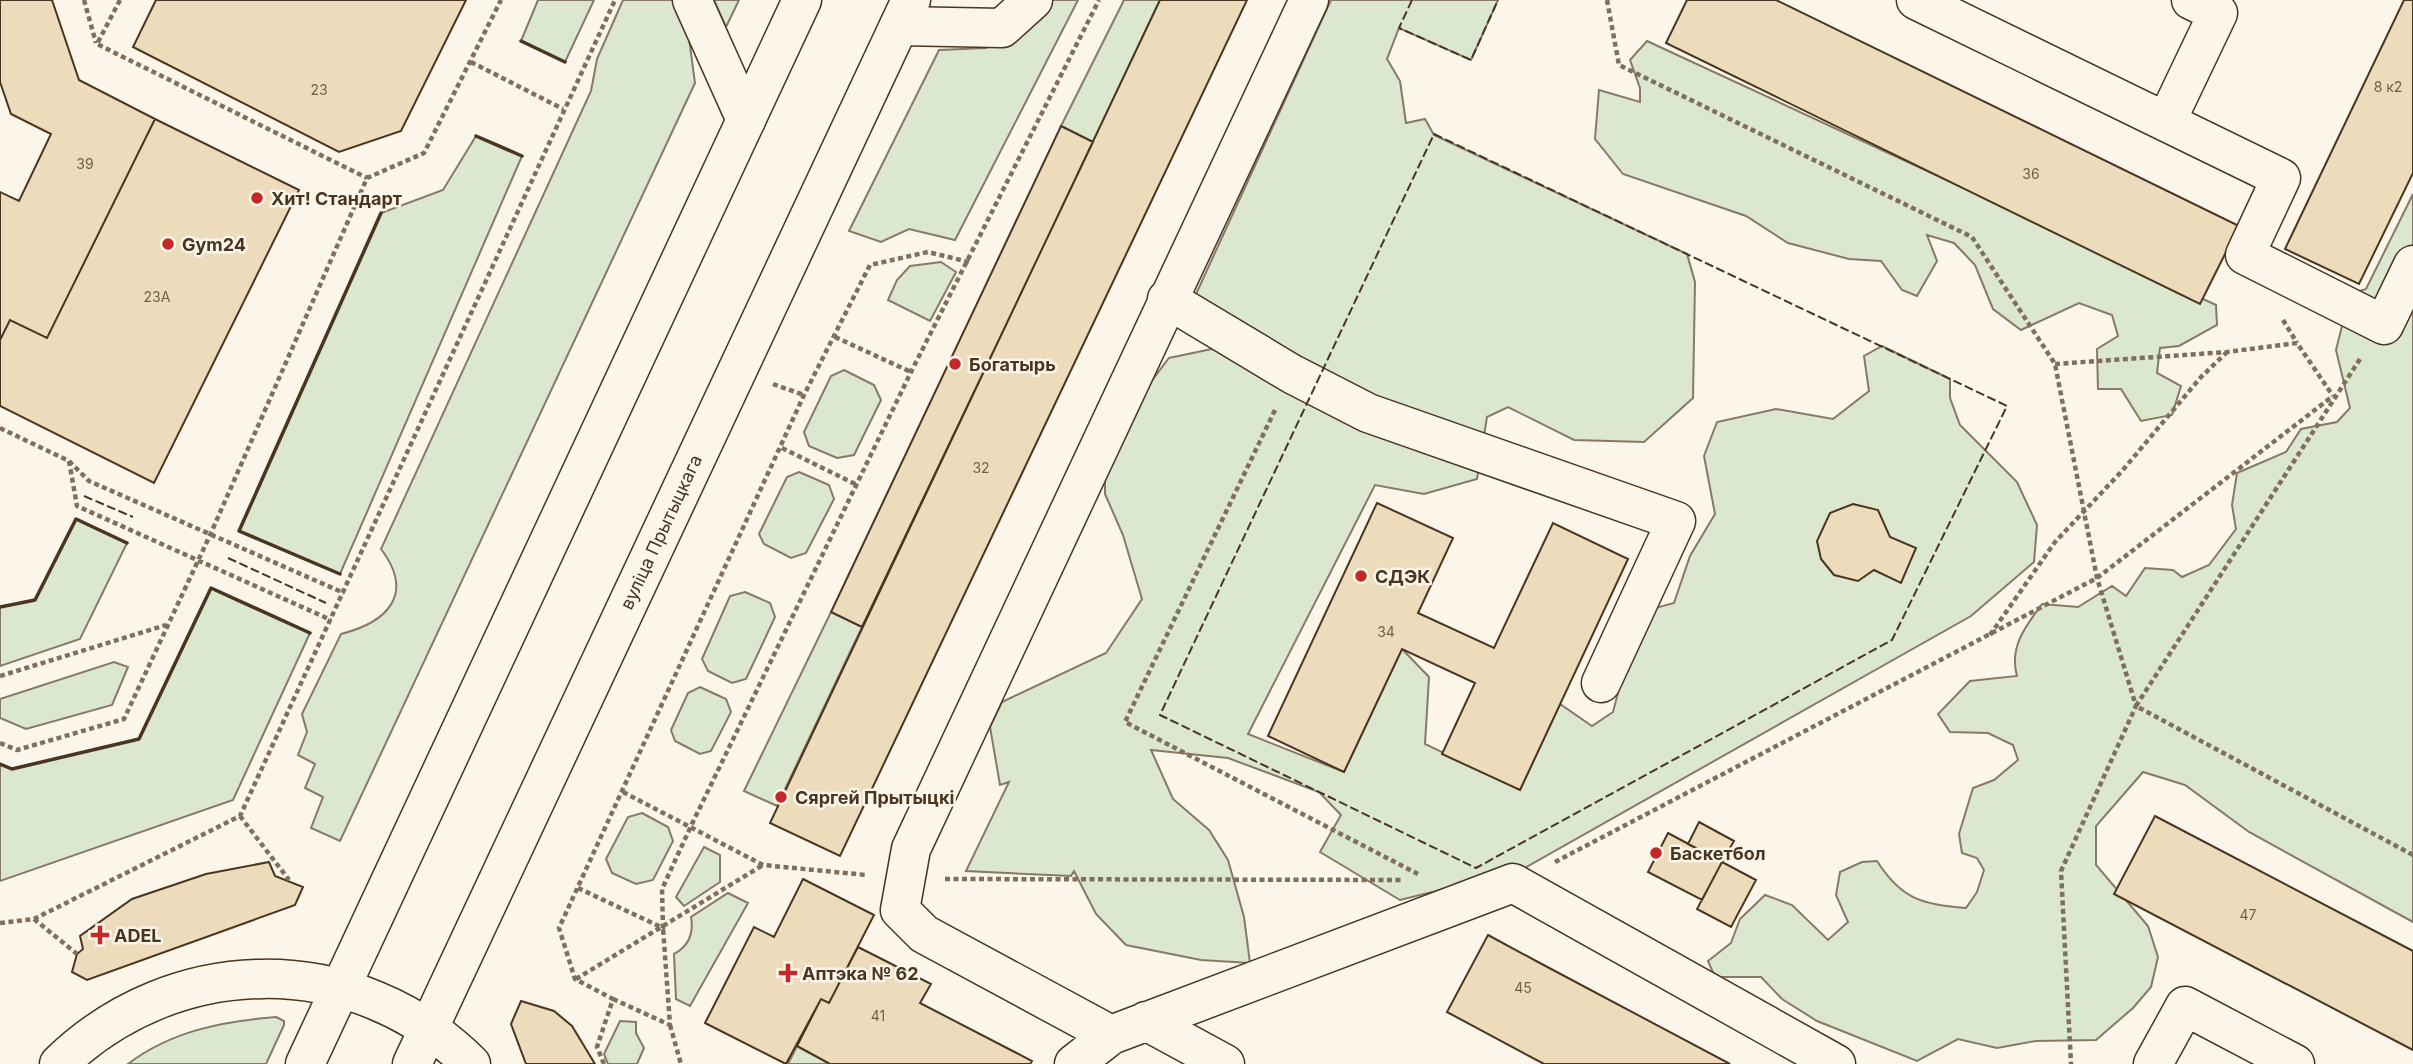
<svg xmlns="http://www.w3.org/2000/svg" width="2413" height="1064" font-family="Inter,sans-serif">
	<rect width="100%" height="100%" fill="#fbf6e9"/>
	<!-- green -->
	<path fill="#dce7d0" stroke="#887966" stroke-width="2" d="M 538,0 L 594,0 L 565,62 L 521,41 Z
		M 623,0 L 675,0 L 688,31 L 695,83 L 340,841 L 311,828 L 323,797 L 305,788 L 315,764 L 298,755 L 307,732 L 302,714 L 341,634 C 388,622 415,594 381,549 L 591,91 L 597,59 Z
		M 714,0 L 739,0 L 726,27 Z
		M 1050,0 L 1078,0 L 955,240 L 909,229 L 881,242 L 849,231 L 939,50 L 986,48 Z
		M 1124,0 L 1160,0 L 1093,142 L 1061,126 Z
		M 1331,0 L 1498,0 L 1471,60 L 1399,28 L 1387,59 L 1400,81 L 1406,123 L 1425,119 L 1434,135 L 1687,254 L 1695,282 L 1693,398 L 1644,442 L 1574,440 L 1508,407 L 1487,417 L 1477,479 L 1424,494 L 1375,485 L 1248,734 L 1344,772 L 1402,649 L 1429,677 L 1425,744 L 1520,790 L 1560,704 L 1592,726 L 1613,712 L 1623,674 L 1655,608 L 1674,603 L 1690,556 L 1715,514 L 1704,456 L 1717,422 L 1776,409 L 1833,419 L 1869,391 L 1864,356 L 1882,346 L 1950,379 L 1950,398 L 1960,425 L 2017,482 L 2037,525 L 2034,562 L 1971,616 L 1521,870 L 1400,900 L 1320,852 L 1341,815 L 1319,792 L 1228,758 L 1151,750 L 1173,799 L 1209,830 L 1228,860 L 1244,917 L 1250,963 L 1201,960 L 1126,945 L 1096,914 L 1074,871 L 1071,876 L 966,871 L 1009,782 L 1000,785 L 990,727 L 1002,702 L 1106,653 L 1142,599 L 1123,535 L 1105,494 L 1105,465 L 1129,411 L 1169,358 L 1212,349 L 1196,294 Z
		M 1647,41 L 2216,305 L 2217,325 L 2179,346 L 2160,348 L 2157,373 L 2181,386 L 2172,415 L 2141,421 L 2121,389 L 2098,389 L 2097,349 L 2118,336 L 2112,315 L 2079,303 L 2021,330 L 1993,309 L 1975,265 L 1954,243 L 1927,235 L 1937,261 L 1917,296 L 1902,290 L 1881,261 L 1849,259 L 1788,243 L 1746,216 L 1623,174 L 1595,139 L 1599,90 L 1640,102 L 1640,88 L 1630,60 Z
		M 476,136 L 522,156 L 340,574 L 239,531 L 381,213 L 443,190 Z
		M 2413,194 L 2413,922 L 2249,832 L 2185,785 L 2143,772 L 2096,826 L 2096,865 L 2148,926 L 2158,957 L 2151,987 L 2133,1008 L 2096,1040 L 2036,1041 L 1997,1048 L 1958,1039 L 1917,1061 L 1817,1021 L 1782,999 L 1761,977 L 1715,977 L 1708,961 L 1731,943 L 1740,919 L 1765,895 L 1792,905 L 1828,940 L 1848,922 L 1836,895 L 1840,872 L 1862,862 L 1877,861 C 1902,900 1922,904 1966,908 L 1977,892 L 1984,870 L 1977,858 L 1962,853 L 1959,834 L 1973,788 L 1994,780 L 2018,760 L 2013,745 L 1988,733 L 1950,732 L 1938,714 L 1970,681 L 2017,676 C 2009,647 2025,627 2042,604 L 2078,607 L 2112,586 L 2126,596 L 2145,568 L 2173,570 L 2182,577 L 2209,565 L 2236,529 L 2232,505 L 2237,473 L 2286,452 L 2301,429 L 2337,422 L 2350,408 L 2336,350 L 2350,294 L 2366,289 Z
		M 941,262 L 956,272 L 930,321 L 888,300 L 897,280 L 910,266 Z
		M 844,370 L 874,385 L 881,400 L 854,455 L 837,458 L 809,446 L 804,432 L 831,376 Z
		M 799,472 L 829,485 L 834,499 L 806,553 L 791,558 L 764,544 L 759,534 L 787,477 Z
		M 76,519 L 127,543 L 80,639 L 0,666 L 0,607 L 35,600 Z
		M 211,588 L 310,633 L 233,800 L 0,881 L 0,764 L 12,769 L 139,739 Z
		M 745,592 L 770,603 L 775,617 L 746,679 L 732,683 L 708,671 L 702,659 L 730,596 Z
		M 831,612 L 862,627 L 777,806 L 744,791 Z
		M 114,662 L 128,667 L 112,705 L 26,729 L 0,718 L 0,699 Z
		M 700,687 L 726,699 L 731,712 L 711,751 L 700,754 L 675,741 L 671,730 L 688,693 Z
		M 642,813 L 668,827 L 673,841 L 653,880 L 636,884 L 612,873 L 606,859 L 628,817 Z
		M 704,847 L 720,855 L 720,882 L 684,906 L 676,897 Z
		M 728,893 L 748,903 L 690,1006 L 676,999 L 674,954 C 689,946 694,934 691,917 Z
		M 276,1017 L 284,1021 L 284,1025 L 266,1064 L 128,1064 C 171,1031 224,1021 276,1017 Z
		M 620,1021 L 636,1022 L 636,1033 L 644,1048 L 637,1064 L 608,1064 L 604,1054 Z
		M 797,1046 L 830,1064 L 788,1064 Z"/>
	<!-- building -->
	<path fill="#ecdcbc" stroke="#4a3520" stroke-width="2" d="M 0,0 L 52,0 L 79,80 L 155,119 L 47,338 L 10,320 L 0,340 L 0,192 L 19,201 L 51,134 L 11,114 L 0,82 Z
		M 156,0 L 466,0 L 401,131 L 339,152 L 133,47 Z
		M 1160,0 L 1247,0 L 840,856 L 770,823 Z
		M 1687,0 L 1776,0 L 2239,226 L 2200,304 L 1666,43 Z
		M 2404,0 L 2413,0 L 2413,173 L 2359,284 L 2285,249 Z
		M 155,119 L 299,190 L 154,483 L 0,406 L 0,340 L 10,320 L 47,338 Z
		M 1061,126 L 1093,142 L 862,627 L 831,612 Z
		M 1377,503 L 1453,538 L 1418,613 L 1494,648 L 1553,523 L 1628,559 L 1520,790 L 1442,754 L 1475,683 L 1402,649 L 1344,772 L 1268,736 Z
		M 1853,504 L 1878,510 L 1890,537 L 1916,548 L 1901,583 L 1874,570 L 1858,581 L 1834,575 L 1821,559 L 1817,541 L 1830,513 Z
		M 2155,816 L 2413,951 L 2413,1050 L 2114,894 Z
		M 1699,822 L 1734,841 L 1722,862 L 1688,844 Z
		M 1668,833 L 1722,862 L 1702,900 L 1648,872 Z
		M 269,862 L 275,876 L 303,887 L 295,905 L 87,980 L 72,972 L 77,954 L 83,949 L 80,936 L 132,899 L 206,874 Z
		M 1722,862 L 1756,880 L 1731,927 L 1697,909 Z
		M 803,879 L 874,915 L 829,1003 L 821,999 L 786,1064 L 705,1023 L 754,927 L 774,937 Z
		M 1488,935 L 1538,962 L 1730,1064 L 1544,1064 L 1447,1012 Z
		M 858,947 L 931,984 L 920,1003 L 1032,1061 L 1030,1064 L 830,1064 L 797,1046 L 821,999 L 829,1003 Z
		M 521,1001 L 554,1011 L 572,1026 L 595,1064 L 526,1064 L 511,1024 Z"/>
	<g fill="none" stroke-linecap="round" stroke-linejoin="round">
		<!-- minor casing -->
		<g stroke="#4a3520" stroke-width="41">
			<path id="minor" d="M 692,0 L 746,120
				M 1916,0 L 2281,178 L 2245,255 L 2384,325 L 2413,265
				M 899,26 L 1002,28 L 1033,0
				M 2166,122 L 2218,13 L 2191,0
				M 1167,299 L 1292,374 L 1368,413 L 1676,521 L 1601,683
				M 1146,1021 L 1225,1064
				M 1111,1035 L 924,934 L 900,910 L 911,849 L 1309,0
				M 1074,1064 L 1111,1035 L 1513,883 L 1836,1064
				M 2153,1064 L 2185,1006 L 2295,1064"/>
		</g>
		<!-- major casing -->
		<g stroke="#4a3520" stroke-width="41">
			<path id="major" d="M 59,1064 C 175,951 356,950 471,1064
				M 305,1064 L 802,0
				M 412,1064 L 911,0"/>
		</g>
		<!-- path -->
		<path stroke="#7f6f5c" stroke-width="4.5" stroke-dasharray="5 3.5" stroke-linecap="butt" d="M 84,0 L 96,43
			M 120,0 L 97,44 L 367,178
			M 1607,0 L 1619,65 L 1972,237 L 2055,364 L 2097,578 L 2136,706 L 2061,871 L 2071,1064
			M 471,62 L 563,109
			M 2283,320 L 2297,343
			M 835,337 L 911,372
			M 2360,359 L 2136,706 L 2413,855
			M 2055,364 L 2227,352 L 2297,343 L 2333,396
			M 773,384 L 804,395
			M 1275,410 L 1125,722 L 1418,874
			M 0,428 L 69,461 L 89,481 L 344,593
			M 782,448 L 857,485
			M 69,461 L 77,506 L 331,620
			M 1990,635 L 2055,542 L 2122,471 L 2201,377 L 2227,352
			M 0,676 L 166,625
			M 0,743 L 17,750 L 124,719 L 211,533 L 367,178 L 424,153 L 501,0
			M 623,792 L 763,865 L 866,875
			M 240,816 L 289,880
			M 1555,862 L 2097,578 L 2333,396
			M 945,879 L 1402,880
			M 578,888 L 663,928 L 662,889 L 691,826 L 911,372 L 1099,0
			M 34,919 L 77,954
			M 0,923 L 34,919 L 240,816 L 615,0
			M 576,979 L 763,865
			M 613,999 L 670,1025 L 663,928
			M 670,1025 L 681,1064
			M 604,1064 L 597,1047 L 613,999 L 575,979 L 559,928 L 804,395 L 870,265 L 928,252 L 969,262"/>
		<!-- minor -->
		<use href="#minor" stroke="#fbf6e9" stroke-width="38"/>
		<!-- major -->
		<use href="#major" stroke="#fbf6e9" stroke-width="38"/>
		<!-- fence -->
		<path stroke="#4a3520" stroke-width="2" stroke-dasharray="9 3.5" stroke-linecap="butt" d="M 1412,0 L 1399,28 L 1471,60 L 1498,0
			M 1434,134 L 2007,406 L 1892,640 L 1476,868 L 1160,715 Z
			M 84,496 L 133,517
			M 239,531 L 340,574
			M 228,558 L 326,603
			M 211,588 L 310,633
			M 0,607 L 35,600 L 76,519 L 127,543"/>
		<!-- wall -->
		<path stroke="#4a3520" stroke-width="3.5" d="M 521,41 L 565,62
			M 476,136 L 522,156
			M 340,574 L 239,531 L 381,213
			M 0,607 L 35,600 L 76,519 L 127,543
			M 0,764 L 12,769 L 139,739 L 211,588 L 310,633"/>
	</g>
	<!-- markers -->
	<g fill="#c62828" stroke="#fbf6e9" stroke-width="2.5">
		<circle cx="257" cy="198" r="7"/>
		<circle cx="168" cy="244" r="7"/>
		<circle cx="955" cy="364" r="7"/>
		<circle cx="1361" cy="576" r="7"/>
		<circle cx="781" cy="797" r="7"/>
		<circle cx="1656" cy="853" r="7"/>
		<path d="M96.5 924.5h7v7h7v7h-7v7h-7v-7h-7v-7h7z"/>
		<path d="M784.5 962.5h7v7h7v7h-7v7h-7v-7h-7v-7h7z"/>
	</g>
	<g text-anchor="middle" dominant-baseline="central" stroke-width="5" stroke-linejoin="round" paint-order="stroke">
		<!-- number labels -->
		<g font-size="14" fill="#725f47">
			<text x="2388" y="86">8 к2</text>
			<text x="319" y="89">23</text>
			<text x="85" y="163">39</text>
			<text x="2031" y="173">36</text>
			<text x="157" y="296">23А</text>
			<text x="981" y="467">32</text>
			<text x="1386" y="631">34</text>
			<text x="2248" y="914">47</text>
			<text x="1523" y="987">45</text>
			<text x="878" y="1015">41</text>
		</g>
		<!-- poi labels -->
		<g font-size="18" font-weight="bold" fill="#4a3520" stroke="#fbf6e9" text-anchor="start">
			<text x="271" y="198">Хит! Стандарт</text>
			<text x="182" y="244">Gym24</text>
			<text x="969" y="364">Богатырь</text>
			<text x="1375" y="576">СДЭК</text>
			<text x="795" y="797">Сяргей Прытыцкі</text>
			<text x="1670" y="853">Баскетбол</text>
			<text x="114" y="935">ADEL</text>
			<text x="802" y="973">Аптэка № 62</text>
		</g>
		<!-- street labels -->
		<g font-size="18" fill="#4a3520" stroke="#fbf6e9">
			<text transform="translate(661 532) rotate(-65)">вуліца Прытыцкага</text>
		</g>
	</g>
</svg>
